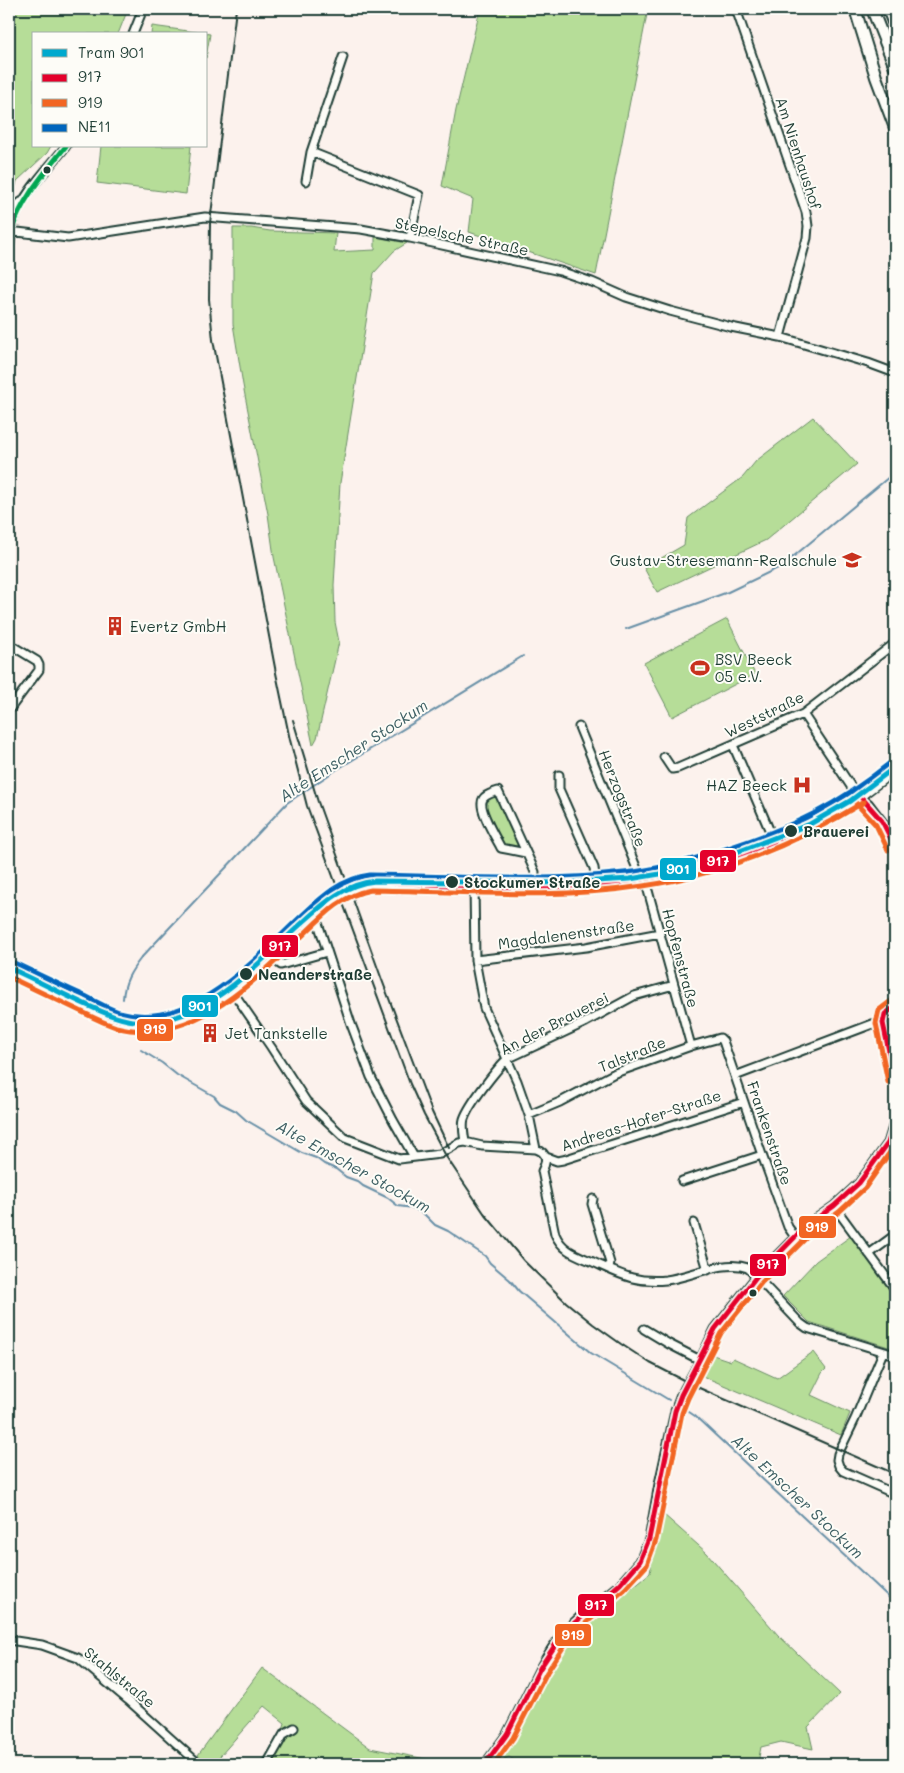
<svg xmlns="http://www.w3.org/2000/svg" width="904" height="1773" font-family="Mali,sans-serif">
	<rect width="100%" height="100%" fill="#fcf2ed"/>
	<filter id="ink" filterUnits="userSpaceOnUse"><feTurbulence type="fractalNoise" baseFrequency=".02" numOctaves="2"/><feDisplacementMap in="SourceGraphic" scale="10" xChannelSelector="R" yChannelSelector="G"/><feConvolveMatrix kernelMatrix="1 2 1 2 8 2 1 2 1" color-interpolation-filters="sRGB"/></filter>
	<g filter="url(#ink)">
		<!-- green -->
		<path fill="#b6dd98" stroke="#6a8d66" d="M 9,9 L 128,9 L 118,34 L 34,34 L 34,146 L 51,146 L 47,153 L 17,181 L 12,201 L 9,203 Z
			M 480,9 L 648,9 L 596,275 L 469,232 L 473,199 L 442,186 L 456,110 Z
			M 152,26 L 210,34 L 206,58 L 206,34 L 151,34 Z
			M 101,146 L 191,146 L 186,194 L 97,183 Z
			M 233,228 L 251,228 L 270,231 L 336,233 L 334,252 L 375,250 L 375,237 L 407,243 L 394,251 L 374,273 L 340,483 L 334,585 L 335,622 L 339,642 L 317,738 L 313,745 L 274,557 L 268,514 L 243,385 L 233,324 Z
			M 813,417 L 857,464 L 766,540 L 657,592 L 644,568 L 684,545 L 688,518 L 743,477 L 756,461 Z
			M 727,619 L 755,674 L 672,717 L 644,663 Z
			M 496,796 L 522,849 L 505,845 L 502,842 L 486,807 L 489,799 Z
			M 851,1236 L 895,1296 L 895,1349 L 809,1322 L 783,1296 L 816,1261 Z
			M 813,1352 L 826,1369 L 822,1373 L 811,1395 L 850,1413 L 841,1435 L 700,1375 L 709,1360 L 710,1354 L 731,1361 L 733,1358 L 777,1378 Z
			M 663,1514 L 707,1553 L 778,1635 L 840,1694 L 808,1727 L 813,1749 L 781,1742 L 761,1747 L 759,1757 L 762,1764 L 517,1764 L 514,1760 L 509,1757 L 503,1760 L 501,1764 L 493,1764 L 508,1744 L 514,1740 L 517,1731 L 561,1651 L 578,1632 L 650,1573 L 655,1545 Z
			M 262,1668 L 370,1748 L 451,1764 L 272,1764 L 285,1723 L 264,1706 L 213,1764 L 208,1764 L 198,1755 Z"/>
		<g fill="none" stroke-linecap="round" stroke-linejoin="round">
			<!-- stream -->
			<path stroke="#6890a7" stroke-width="2" d="M 626,629 L 728,592 L 782,566 L 895,472
				M 123,999 C 124,982 131,971 141,958 L 287,803 L 336,770 L 523,656
				M 141,1050 L 162,1063 L 177,1075 L 214,1096 L 220,1103 L 236,1111 L 246,1120 L 302,1153 L 316,1158 L 324,1164 L 336,1169 L 346,1177 L 357,1181 L 363,1186 L 388,1198 L 398,1206 L 413,1208 L 425,1215 L 435,1225 L 448,1231 L 485,1256 L 490,1263 L 510,1280 L 519,1291 L 591,1353 L 669,1400
				M 683,1408 L 695,1416 L 895,1603"/>
			<!-- major-tunnel -->
			<path stroke="#d0cec8" stroke-width="9" stroke-dasharray="9 4.5" stroke-linecap="butt" d="M 336,896 L 351,887 L 361,884"/>
			<!-- minor casing -->
			<g stroke="#1f3d34" stroke-width="11">
				<path id="minor" d="M 736,9 L 806,212 L 808,226 L 807,238 L 780,337
					M 133,34 L 143,9
					M 311,152 L 419,195 L 410,238
					M 306,181 L 311,152 L 343,57
					M 9,212 L 21,202
					M 9,231 L 68,238 L 205,217 L 361,229 L 410,238 L 560,271 L 592,282 L 626,297 L 670,311 L 731,327 L 780,337 L 868,363 L 895,373
					M 9,253 C 10,241 10,229 15,218 C 25,191 48,169 66,146
					M 9,644 L 37,661 L 39,665 L 39,670 L 9,710
					M 803,714 L 854,791 L 869,804 L 882,821 L 895,847
					M 579,727 L 637,869 L 647,887 L 691,1046
					M 733,745 L 774,841
					M 664,757 L 672,769 L 678,768 L 803,714 L 895,643
					M 559,775 L 559,789 L 594,868 L 596,883
					M 526,853 L 501,848 C 496,838 477,808 483,799 C 486,794 493,793 498,791 L 531,863 L 535,872 L 534,885
					M 474,884 L 475,960 L 484,1008 L 517,1081 L 529,1115 L 536,1149
					M 313,915 L 318,923 L 351,1024 L 371,1077 L 393,1120 L 414,1157
					M 269,956 L 281,965 L 327,952
					M 475,960 L 586,947 L 660,933
					M 231,989 L 271,1047 L 306,1101 L 345,1138 L 399,1159 L 440,1154 L 459,1143 L 465,1142 L 482,1146 L 536,1149 C 548,1153 547,1161 542,1171 L 555,1234 C 562,1251 577,1255 593,1262 C 620,1274 634,1283 666,1280 C 691,1277 723,1259 748,1268 L 800,1323 L 807,1328 L 895,1355
					M 895,1007 L 885,1014 L 883,1023 L 895,1080
					M 735,1076 L 883,1020
					M 529,1115 L 560,1102 L 615,1073 L 691,1046 L 720,1038 L 723,1041 L 762,1155 L 788,1227 L 795,1237
					M 465,1142 C 464,1135 462,1125 464,1119 C 469,1104 496,1070 507,1059 L 586,1022 L 634,996 L 674,985
					M 546,1157 L 557,1161 L 563,1160 L 744,1102
					M 682,1181 L 762,1155
					M 593,1199 L 592,1204 L 610,1263 L 609,1269
					M 834,1206 L 895,1289
					M 694,1223 L 708,1270
					M 869,1254 L 895,1235
					M 644,1329 L 669,1344 L 700,1360
					M 883,1352 L 855,1419 L 838,1454 L 837,1460 L 839,1466 L 843,1471 L 895,1494
					M 9,1640 L 42,1645 L 78,1658 L 128,1700 L 199,1764
					M 267,1764 L 284,1734 L 294,1728
					M 485,1764 L 507,1734 L 540,1668 L 552,1648 L 564,1632 L 582,1615 L 620,1584 L 640,1561 L 649,1539 L 659,1484 L 675,1411 L 681,1395 L 700,1360 L 715,1329 L 756,1277 L 795,1237 L 810,1223 L 834,1206 L 859,1183 L 888,1143 L 895,1120"/>
			</g>
			<!-- major casing -->
			<g stroke="#1f3d34" stroke-width="12">
				<path id="major" d="M 361,884 L 370,882 C 454,883 539,890 623,881 C 664,877 702,865 740,852 C 775,841 809,828 840,809 C 860,797 878,783 895,769
					M 9,969 L 116,1018 L 145,1023 L 172,1020 L 202,1008 L 231,989 L 336,896"/>
			</g>
			<!-- highway casing -->
			<g stroke="#1f3d34" stroke-width="14">
				<path id="highway" d="M 855,9 L 876,77 L 895,128
					M 872,9 L 895,67
					M 888,9 L 895,27"/>
			</g>
			<!-- minor -->
			<use href="#minor" stroke="#fdfcf7" stroke-width="7"/>
			<!-- major -->
			<use href="#major" stroke="#fdfcf7" stroke-width="9"/>
			<!-- highway -->
			<use href="#highway" stroke="#fdfcf7" stroke-width="10"/>
			<!-- rail -->
			<path stroke="#1f3d34" stroke-width="2" d="M 236,9 L 210,223 L 209,299 L 213,340 L 276,673 L 290,740 L 307,806 L 410,1084 L 424,1115 L 447,1158 L 484,1213 L 524,1261 L 566,1302 L 593,1324 L 621,1344 L 650,1363 L 697,1387 L 895,1474
				M 293,720 L 318,802 L 382,980 L 432,1112 L 449,1148"/>
			<!-- bus-1 casing -->
			<g stroke="#fdfcf7" stroke-width="9">
				<path id="bus-1" d="M 860,796 L 882,821 L 895,847
					M 9,969 C 33,980 57,992 81,1003 C 94,1009 106,1017 120,1020 C 192,1036 248,976 295,932 C 318,911 338,888 370,882 C 460,884 553,893 642,879 C 719,867 794,837 860,796
					M 895,1007 L 885,1014 L 883,1023 L 895,1080
					M 485,1764 L 507,1734 L 540,1668 L 564,1632 L 620,1584 L 640,1561 L 649,1539 L 675,1411 L 681,1395 L 715,1329 L 756,1277 L 795,1237 L 810,1223 L 834,1206 L 859,1183 L 888,1143 L 895,1120"/>
			</g>
			<!-- bus-2 casing -->
			<g stroke="#fdfcf7" stroke-width="9">
				<path id="bus-2" d="M 854,801 L 876,825 L 888,850
					M 9,977 C 32,988 55,999 78,1010 C 90,1016 103,1023 116,1027 C 190,1047 251,984 300,938 C 321,918 341,895 371,890 C 461,891 553,900 643,886 C 721,875 797,843 864,802
					M 888,1082 L 876,1023 L 879,1010 L 891,1001
					M 494,1764 L 513,1738 L 547,1672 L 570,1637 L 625,1589 L 647,1565 L 656,1540 L 682,1413 L 688,1398 L 721,1333 L 762,1282 L 815,1229 L 839,1212 L 865,1188 L 895,1145"/>
			</g>
			<!-- bus-3 casing -->
			<g stroke="#fdfcf7" stroke-width="9">
				<path id="bus-3" d="M 12,962 C 36,973 60,985 85,996 C 96,1002 107,1008 119,1012 C 189,1032 252,963 297,920 C 319,900 339,879 370,875 C 455,876 540,883 624,873 C 661,869 696,859 731,847 C 795,826 837,806 890,763"/>
			</g>
			<!-- bus-4 casing -->
			<g stroke="#fdfcf7" stroke-width="9">
				<path id="bus-4" d="M 9,231 L 11,232 C 22,198 44,174 66,146"/>
			</g>
			<!-- bus-1 -->
			<use href="#bus-1" stroke="#e4002b" stroke-width="5"/>
			<!-- bus-2 -->
			<use href="#bus-2" stroke="#f26522" stroke-width="5"/>
			<!-- bus-3 -->
			<use href="#bus-3" stroke="#0065bd" stroke-width="5"/>
			<!-- bus-4 -->
			<use href="#bus-4" stroke="#00a651" stroke-width="5"/>
			<!-- tram-1 casing -->
			<g stroke="#fdfcf7" stroke-width="9">
				<path id="tram-1" d="M 9,968 C 44,983 77,1003 113,1016 C 189,1043 251,969 301,924 C 323,904 344,884 375,881 L 563,883 L 630,879 L 666,873 L 737,852 L 810,824 L 850,801 L 895,767"/>
			</g>
			<!-- tram-1 -->
			<use href="#tram-1" stroke="#00a9ce" stroke-width="5"/>
		</g>
	</g>
	<!-- icons -->
	<defs>
		<g id="school-bare" transform="scale(1.5)"><path d="M0-5L7-2L0 1L-7-2ZM-4 1L0 2.5L4 1V4Q0 6-4 4Z" fill="#c8321e" stroke="#fdfcf7" stroke-width="2.5" paint-order="stroke"/></g>
		<g id="building-bare" transform="scale(1.5)"><path d="M-4-6H4V6H1V3H-1V6H-4ZM-2.5-4.3h1.7v1.8h-1.7ZM.8-4.3h1.7v1.8H.8ZM-2.5-1h1.7V.8h-1.7ZM.8-1h1.7V.8H.8Z" fill="#c8321e" stroke="#fdfcf7" stroke-width="2.5" paint-order="stroke"/></g>
		<g id="stadium-bare" transform="scale(1.5)"><path d="M0-5a6.5 5 0 1 0 0 10a6.5 5 0 1 0 0-10ZM-3.5-1.8h7v3.6h-7Z" fill="#c8321e" stroke="#fdfcf7" stroke-width="2.5" paint-order="stroke"/></g>
		<g id="hospital-bare" transform="scale(1.5)"><path d="M-5-5h3v3.5h4V-5h3V5h-3V1.5h-4V5h-3Z" fill="#c8321e" stroke="#fdfcf7" stroke-width="2.5" paint-order="stroke"/></g>
	</defs>
	<g fill-rule="evenodd">
		<use href="#school-bare" x="852" y="560"/>
		<use href="#building-bare" x="115" y="626"/>
		<use href="#stadium-bare" x="700" y="668"/>
		<use href="#hospital-bare" x="802" y="785"/>
		<use href="#building-bare" x="210" y="1033"/>
	</g>
	<!-- markers -->
	<g fill="#1f3d34" stroke="#fdfcf7" stroke-width="2">
		<circle cx="47" cy="170" r="4.5"/>
		<circle cx="791" cy="831" r="7"/>
		<circle cx="452" cy="882" r="7"/>
		<circle cx="246" cy="974" r="7"/>
		<circle cx="753" cy="1293" r="4.5"/>
	</g>
	<g text-anchor="middle" dominant-baseline="central" stroke-width="4" stroke-linejoin="round" paint-order="stroke">
		<!-- street labels -->
		<g font-size="15" fill="#1f3d34" stroke="#fdfcf7">
			<text transform="translate(799 153) rotate(72)">Am Nienhaushof</text>
			<text transform="translate(462 236) rotate(12)">Stepelsche Straße</text>
			<text transform="translate(764 714) rotate(-26)">Weststraße</text>
			<text transform="translate(623 798) rotate(68)">Herzogstraße</text>
			<text transform="translate(566 934) rotate(-8)">Magdalenenstraße</text>
			<text transform="translate(681 958) rotate(75)">Hopfenstraße</text>
			<text transform="translate(554 1023) rotate(-27)">An der Brauerei</text>
			<text transform="translate(632 1054) rotate(-22)">Talstraße</text>
			<text transform="translate(641 1120) rotate(-18)">Andreas-Hofer-Straße</text>
			<text transform="translate(770 1133) rotate(71)">Frankenstraße</text>
			<text transform="translate(120 1677) rotate(39)">Stahlstraße</text>
		</g>
		<!-- poi labels -->
		<g font-size="15" fill="#1f3d34" stroke="#fdfcf7" text-anchor="start">
			<text x="837" y="560" text-anchor="end">Gustav-Stresemann-Realschule</text>
			<text x="130" y="626">Evertz GmbH</text>
			<text x="715" y="659">BSV Beeck<tspan x="715" dy="17">05 e.V.</tspan></text>
			<text x="787" y="785" text-anchor="end">HAZ Beeck</text>
			<text x="225" y="1033">Jet Tankstelle</text>
		</g>
		<!-- stop labels -->
		<g font-size="15" font-weight="bold" fill="#1f3d34" stroke="#fdfcf7" text-anchor="start">
			<text x="803" y="831">Brauerei</text>
			<text x="464" y="882">Stockumer Straße</text>
			<text x="258" y="974">Neanderstraße</text>
		</g>
		<!-- water labels -->
		<g font-size="16" font-style="italic" fill="#3e6064" stroke="#fdfcf7">
			<text transform="translate(353 750) rotate(-33)">Alte Emscher Stockum</text>
			<text transform="translate(354 1166) rotate(29)">Alte Emscher Stockum</text>
			<text transform="translate(798 1496) rotate(43)">Alte Emscher Stockum</text>
		</g>
	</g>
	<g stroke="#fdfcf7" stroke-width="2">
		<rect x="699" y="849" width="38" height="24" rx="5" fill="#e4002b"/>
		<rect x="659" y="857" width="38" height="24" rx="5" fill="#00a9ce"/>
		<rect x="261" y="934" width="38" height="24" rx="5" fill="#e4002b"/>
		<rect x="181" y="994" width="38" height="24" rx="5" fill="#00a9ce"/>
		<rect x="136" y="1018" width="38" height="24" rx="5" fill="#f26522"/>
		<rect x="798" y="1215" width="39" height="24" rx="5" fill="#f26522"/>
		<rect x="749" y="1253" width="38" height="24" rx="5" fill="#e4002b"/>
		<rect x="577" y="1593" width="38" height="24" rx="5" fill="#e4002b"/>
		<rect x="554" y="1623" width="38" height="24" rx="5" fill="#f26522"/>
	</g>
	<g font-size="14" text-anchor="middle" font-weight="bold" fill="#fff">
		<text x="718" y="866">917</text>
		<text x="678" y="874">901</text>
		<text x="280" y="951">917</text>
		<text x="200" y="1011">901</text>
		<text x="155" y="1034">919</text>
		<text x="817" y="1232">919</text>
		<text x="768" y="1269">917</text>
		<text x="596" y="1610">917</text>
		<text x="573" y="1640">919</text>
	</g>
	<!-- margin -->
	<rect width="904" height="1773" fill="none" stroke="#fdfcf7" stroke-width="30"/>
	<rect x="15" y="15" width="874" height="1743" fill="none" stroke="#1f3d34" stroke-width="2" filter="url(#ink)"/>
	<!-- legend -->
	<rect x="32" y="32" width="175" height="115" fill="#fdfcf7" stroke="#a4b0a9"/>
	<rect x="42" y="49" width="25" height="8" fill="#00a9ce" stroke="#a4b0a9"/>
	<text x="78" y="58" font-size="15" fill="#1f3d34">Tram 901</text>
	<rect x="42" y="74" width="25" height="8" fill="#e4002b" stroke="#a4b0a9"/>
	<text x="78" y="82" font-size="15" fill="#1f3d34">917</text>
	<rect x="42" y="99" width="25" height="8" fill="#f26522" stroke="#a4b0a9"/>
	<text x="78" y="108" font-size="15" fill="#1f3d34">919</text>
	<rect x="42" y="124" width="25" height="8" fill="#0065bd" stroke="#a4b0a9"/>
	<text x="78" y="132" font-size="15" fill="#1f3d34">NE11</text>
</svg>
